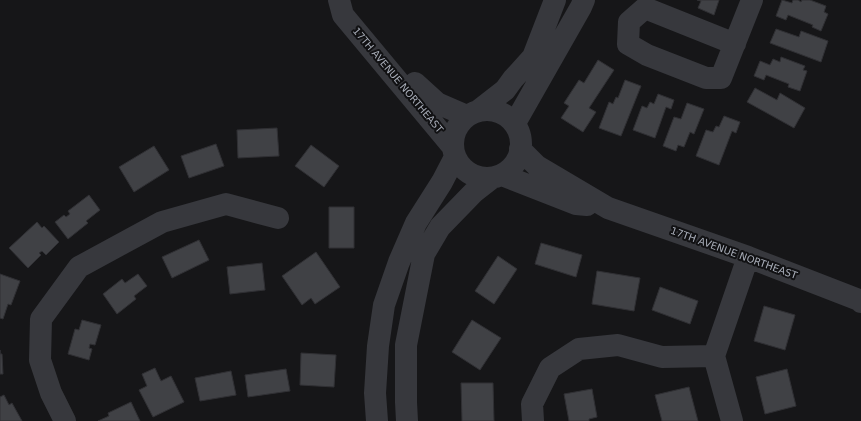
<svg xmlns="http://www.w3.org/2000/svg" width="861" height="421" font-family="'DejaVu Sans',sans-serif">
	<rect width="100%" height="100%" fill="#161618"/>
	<!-- building -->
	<path fill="#404145" stroke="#303034" d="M 697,0 L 719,0 L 714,15 L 698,8 L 701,1 Z
		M 782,0 L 792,3 L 793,0 L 798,0 L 801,2 L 802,0 L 810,0 L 826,6 L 824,12 L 828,14 L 821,31 L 812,27 L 813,25 L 788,15 L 786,20 L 776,16 Z
		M 776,29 L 799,37 L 801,31 L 828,41 L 821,62 L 770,43 Z
		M 781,57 L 805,66 L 803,70 L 807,71 L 800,91 L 788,87 L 789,84 L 766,75 L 764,80 L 754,76 L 760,61 L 770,65 L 773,59 L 780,62 Z
		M 598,60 L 614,70 L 589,108 L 596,112 L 583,132 L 561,118 L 569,106 L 564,103 L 579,80 L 584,83 Z
		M 625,80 L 641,86 L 621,136 L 599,128 L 609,102 L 613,104 L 616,97 L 618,98 Z
		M 755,88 L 777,100 L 780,93 L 805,108 L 794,128 L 747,102 Z
		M 658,94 L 674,100 L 671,109 L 666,107 L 655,138 L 633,130 L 642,106 L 647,108 L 650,102 L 654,104 Z
		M 687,103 L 704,109 L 694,134 L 690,132 L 684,147 L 678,145 L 676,151 L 663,146 L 674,117 L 681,119 Z
		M 724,116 L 740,122 L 736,133 L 732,131 L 719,165 L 696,156 L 706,130 L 713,132 L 716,126 L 719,127 Z
		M 277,128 L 279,156 L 238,158 L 237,130 Z
		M 216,144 L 224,166 L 189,178 L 181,156 Z
		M 311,145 L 339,166 L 324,187 L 295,166 Z
		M 154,146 L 169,170 L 134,192 L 119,167 Z
		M 89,195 L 100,210 L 86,221 L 88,223 L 68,239 L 55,222 L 64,215 L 66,217 L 70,214 L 68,211 Z
		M 329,207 L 354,207 L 354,248 L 329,248 Z
		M 37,222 L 42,228 L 44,226 L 59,242 L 46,255 L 42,251 L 39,253 L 41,255 L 28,268 L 9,248 Z
		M 199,240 L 209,260 L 172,278 L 162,257 Z
		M 541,243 L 582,255 L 576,277 L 535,264 Z
		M 316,252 L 340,287 L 315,304 L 311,298 L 302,305 L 282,276 Z
		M 498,256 L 517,269 L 494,304 L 475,291 Z
		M 262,263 L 265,290 L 230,294 L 227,267 Z
		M 597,271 L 640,278 L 634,311 L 592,304 Z
		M 0,274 L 20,281 L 11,305 L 8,304 L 3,319 L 0,318 Z
		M 138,274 L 147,286 L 134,296 L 136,299 L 117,314 L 103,294 L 122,279 L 125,283 Z
		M 660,287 L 698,301 L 690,324 L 652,310 Z
		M 764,306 L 795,315 L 785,350 L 754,341 Z
		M 82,320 L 101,325 L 95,345 L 90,344 L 89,348 L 92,349 L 89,360 L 68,354 L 75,329 L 79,330 Z
		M 472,320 L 501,338 L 480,370 L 452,352 Z
		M 0,350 L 0,354 L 2,354 L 3,374 L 0,374 Z
		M 301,353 L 336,355 L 334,387 L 300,385 Z
		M 155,368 L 161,381 L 171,376 L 184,402 L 153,417 L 139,390 L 147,386 L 142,374 Z
		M 286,369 L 290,391 L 248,397 L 245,375 Z
		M 787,369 L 796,406 L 765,414 L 756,377 Z
		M 231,371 L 236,395 L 200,401 L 195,378 Z
		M 461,383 L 493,383 L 494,421 L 462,421 Z
		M 689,387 L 698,421 L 662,421 L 655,395 Z
		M 592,389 L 597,417 L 589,419 L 589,421 L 569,421 L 564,394 Z
		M 4,395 L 9,405 L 12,403 L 22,421 L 0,421 L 0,397 Z
		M 131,402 L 140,421 L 98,421 L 109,416 L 108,413 Z"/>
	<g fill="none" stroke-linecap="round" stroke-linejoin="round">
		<!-- minor -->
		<path stroke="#37383d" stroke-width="22" d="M 339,0 L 343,15 L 452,146
			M 735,44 L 645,8 L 629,22 L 628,44 L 647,55 L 706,78 L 721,78 L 752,0
			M 415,83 L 437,103 L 467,116
			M453 144a34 34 0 1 1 68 0a34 34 0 1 1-68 0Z
			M 478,111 L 505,90 L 513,79 L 533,57 L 555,0
			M 515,123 L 581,7 L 584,0
			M 520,149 L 537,166 L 608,208 L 748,257 L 859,300 L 861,302
			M 502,175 L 576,204 L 587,205
			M 65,421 L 51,393 L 40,360 L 41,319 L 79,267 L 162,222 L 226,204 L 278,218
			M 377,421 L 375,393 L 378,346 L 384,305 L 399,262 L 416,223 L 442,182 L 455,157
			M 407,421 L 406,402 L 406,345 L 424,254 L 440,227 L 474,192 L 492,178
			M 533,421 L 532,404 L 550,368 L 579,349 L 618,345 L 662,357 L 714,356
			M 732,421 L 714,356 L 748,257"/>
	</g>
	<g text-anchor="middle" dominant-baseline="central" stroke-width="4" stroke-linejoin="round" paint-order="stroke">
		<!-- street labels -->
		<g font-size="10" fill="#a8adb8" stroke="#111113">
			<text transform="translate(398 80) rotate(50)">17TH AVENUE NORTHEAST</text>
			<text transform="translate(734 253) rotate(20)">17TH AVENUE NORTHEAST</text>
		</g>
	</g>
</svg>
